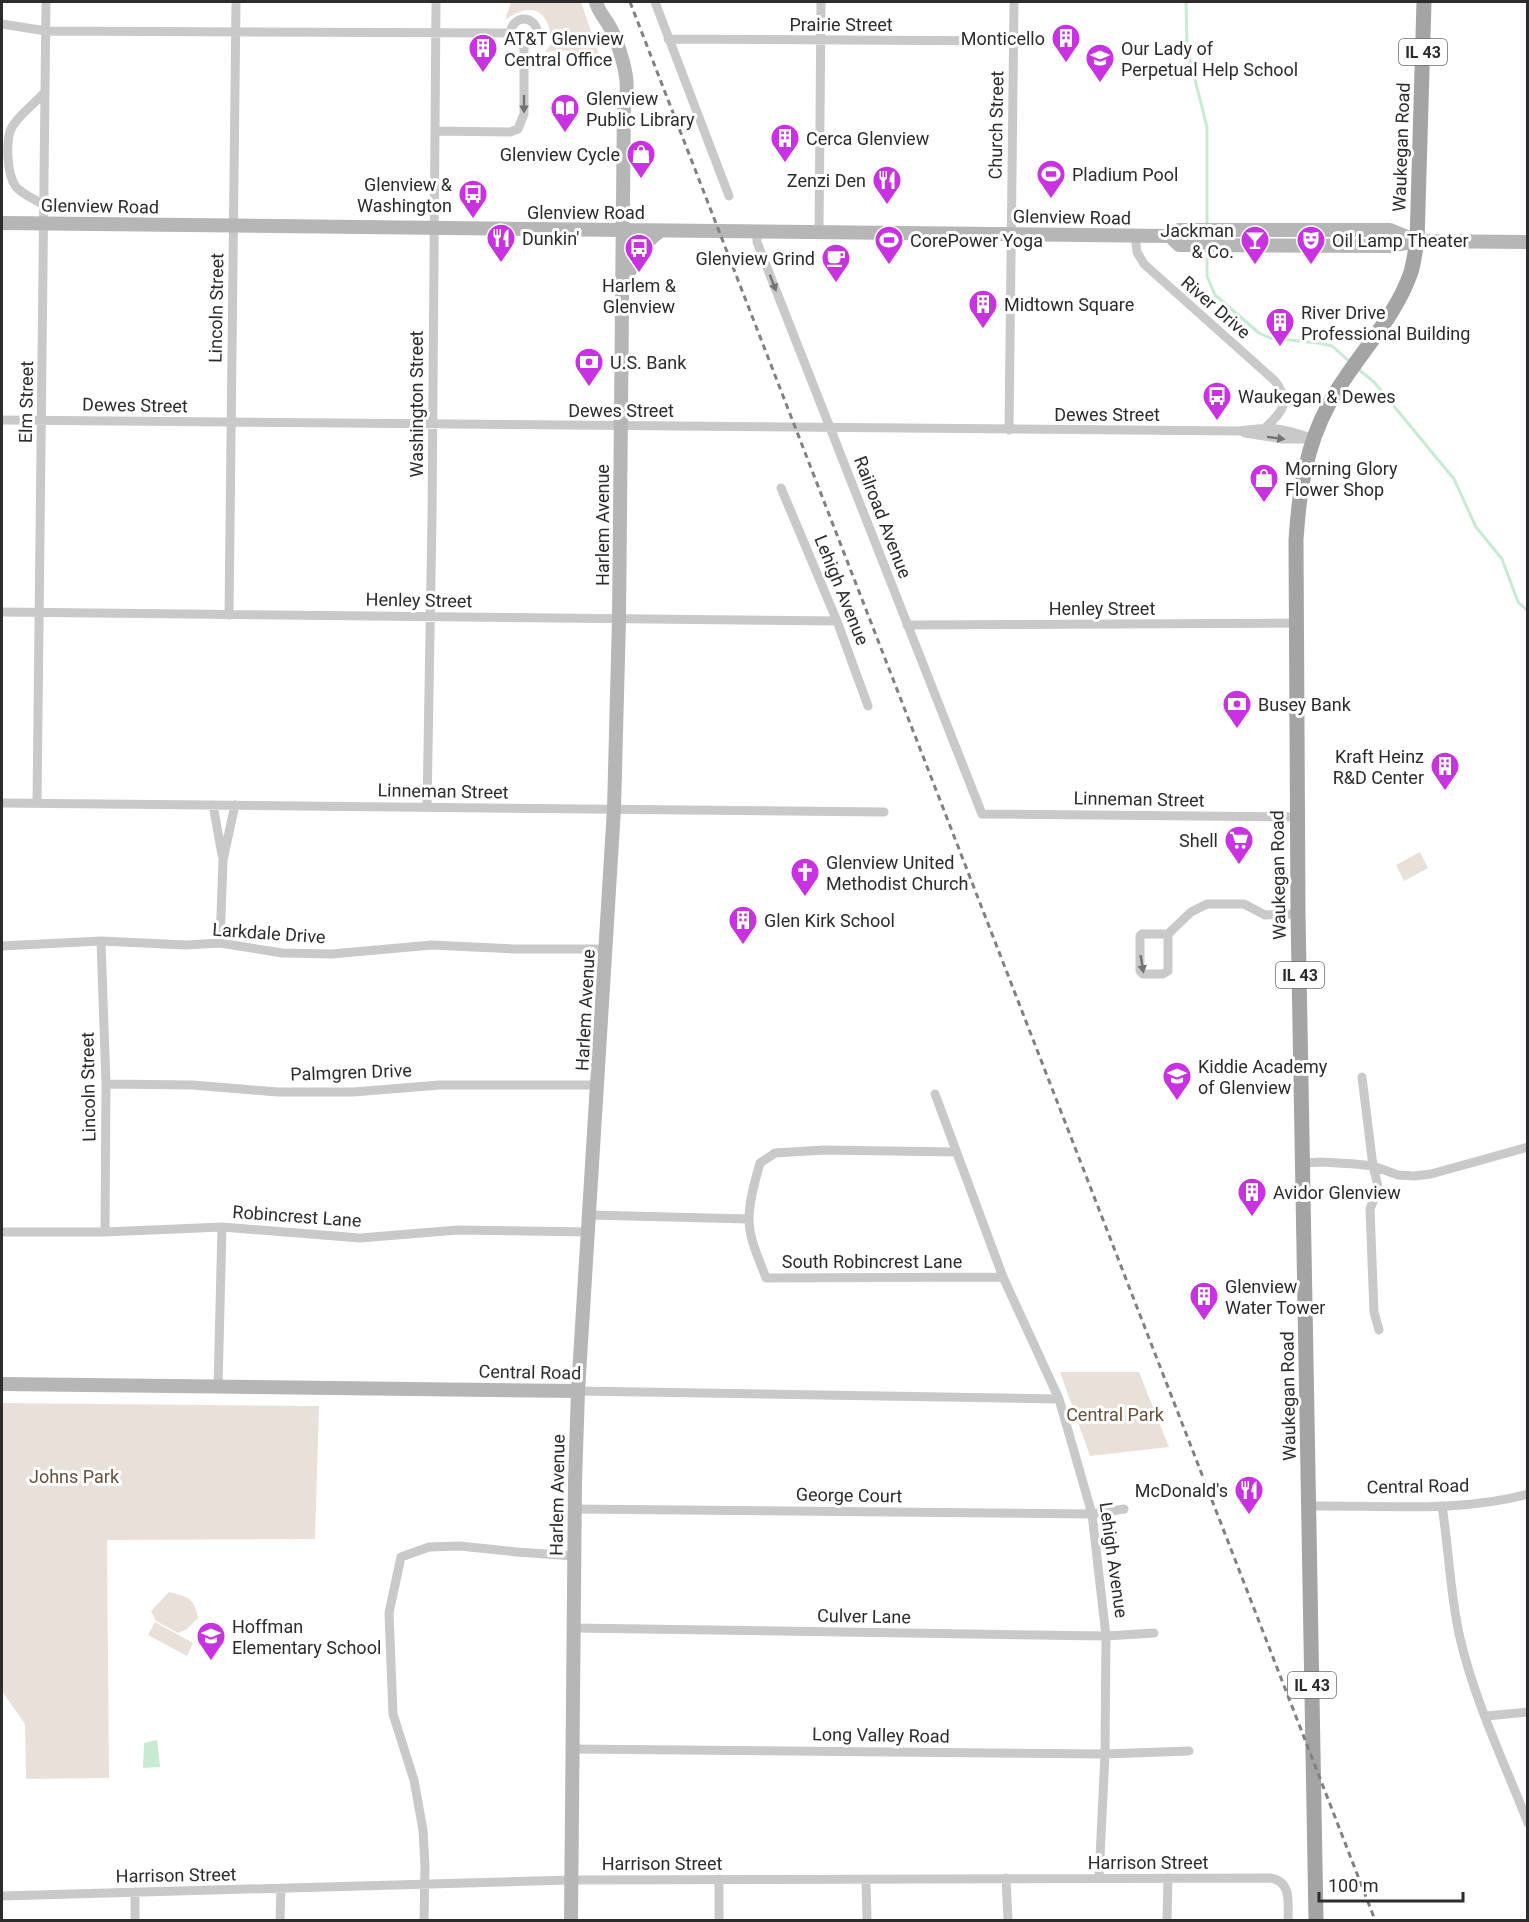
<svg xmlns="http://www.w3.org/2000/svg" width="1529" height="1922" font-family="Roboto,sans-serif">
	<rect width="100%" height="100%" fill="#fff"/>
	<!-- green -->
	<path fill="#eae0da" d="M 511,2 L 581,2 L 603,66 L 584,66 C 578,45 563,51 545,52 L 552,43 C 549,11 533,0 505,20 Z
		M 1420,852 L 1428,868 L 1404,881 L 1396,865 Z
		M 1060,1372 L 1139,1372 L 1169,1447 L 1090,1456 Z
		M 2,1403 L 319,1406 L 315,1539 L 107,1540 L 109,1778 L 26,1779 L 25,1724 L 2,1691 Z
		M 169,1592 C 188,1597 194,1597 198,1618 L 187,1629 L 178,1633 L 156,1621 L 151,1611 Z
		M 155,1622 L 193,1643 L 187,1656 L 148,1635 Z"/>
	<!-- water -->
	<path fill="#c6ead2" d="M 157,1740 L 160,1767 L 143,1768 L 144,1743 Z"/>
	<g fill="none" stroke-linecap="round" stroke-linejoin="round">
		<!-- stream -->
		<path stroke="#c6ead2" stroke-width="3" d="M 1186,2 L 1187,48 L 1207,127 L 1207,225
			M 1207,250 L 1207,276 L 1215,295 L 1259,333 L 1270,338 L 1318,343 L 1332,346 L 1350,362
			M 1357,368 L 1374,382 L 1454,479 L 1476,527 L 1502,559 L 1518,602 L 1528,611"/>
		<!-- street -->
		<path stroke="#c9c9c9" stroke-width="9" d="M 655,2 L 729,196
			M511 32a13 13 0 1 1 26 0a13 13 0 1 1-26 0Z
			M 2,24 L 46,31 L 511,33
			M 668,39 L 1014,41
			M 435,131 L 510,132 L 518,129 L 524,114 L 524,45
			M 44,205 C 36,200 22,194 16,187 C 7,175 5,140 12,127 C 18,116 36,102 45,92
			M 757,232 L 757,242 L 982,814 L 1297,817
			M 819,232 L 821,2
			M 1135,236 L 1137,252 L 1144,264 L 1275,381 C 1291,402 1283,411 1266,427
			M 2,420 L 1239,431 C 1272,426 1282,428 1314,439
			M 1009,430 L 1014,2
			M 1245,433 L 1283,439 L 1308,439
			M 781,488 L 837,621 L 868,706
			M 2,612 L 837,621
			M 229,615 L 236,2
			M 907,625 L 1297,623
			M 2,803 L 884,812
			M 37,803 L 46,2
			M 213,805 L 222,855
			M 427,807 L 432,519 L 436,2
			M 1168,934 L 1168,971 L 1163,974 L 1143,974 L 1140,971 L 1140,936 L 1142,934 L 1168,934 L 1191,912 L 1207,904 L 1244,904 L 1265,915 L 1298,914
			M 101,941 L 106,1084 L 105,1232
			M 220,943 L 223,860 L 235,805
			M 2,946 L 101,941 L 186,945 L 220,943 L 282,953 L 332,954 L 432,945 L 515,949 L 606,949
			M 1362,1077 L 1373,1166 L 1377,1182 L 1378,1189 L 1370,1209 L 1374,1312 L 1379,1330
			M 106,1084 L 192,1085 L 277,1092 L 353,1092 L 440,1085 L 599,1085
			M 935,1094 L 1003,1277 L 1059,1399 L 1092,1514 L 1106,1636 L 1105,1754 L 1099,1878
			M 956,1152 L 824,1150 L 775,1153 L 760,1163 C 755,1181 749,1201 749,1219 C 749,1239 759,1259 766,1278 L 1003,1277
			M 1304,1163 L 1321,1162 L 1355,1164 L 1373,1166 L 1398,1175 L 1414,1176 L 1431,1174 L 1528,1147
			M 590,1215 L 749,1219
			M 2,1232 L 105,1232 L 222,1227 L 360,1238 L 458,1230 L 589,1232
			M 218,1387 L 222,1227
			M 578,1391 L 1059,1399
			M 1309,1506 C 1380,1505 1459,1513 1528,1494
			M 1442,1506 C 1449,1550 1450,1595 1460,1638 C 1475,1702 1504,1762 1528,1823
			M 574,1509 L 1092,1514 L 1124,1509
			M 573,1628 L 1106,1636 L 1154,1633
			M 1486,1716 L 1528,1712
			M 572,1749 L 1105,1754 L 1189,1751
			M 1006,1878 L 1008,1920
			M 866,1879 L 867,1920
			M 135,1892 L 135,1920
			M 2,1896 L 571,1880 L 1270,1878 C 1292,1881 1288,1903 1288,1920
			M 280,1920 L 281,1888
			M 424,1920 L 425,1866 L 423,1830 L 414,1780 L 393,1714 L 389,1613 L 401,1557 L 429,1547 L 460,1546 L 517,1552 L 574,1556
			M 719,1920 L 719,1879
			M 1167,1920 L 1168,1878"/>
		<!-- secondary -->
		<path stroke="#b6b6b6" stroke-width="14" d="M 2,223 L 1170,236 L 1179,230 L 1390,230 L 1417,241
			M 1170,236 L 1179,245 L 1389,246 L 1417,241 L 1528,242
			M 626,280 C 633,260 642,244 660,231
			M 2,1384 L 578,1391
			M 571,1920 L 575,1482 L 578,1391 L 614,809 L 619,619 L 624,100 C 633,83 617,38 607,22 C 602,15 598,10 596,2"/>
		<!-- primary -->
		<path stroke="#a4a4a4" stroke-width="15" d="M 1316,1920 L 1298,914 L 1296,540 C 1299,492 1306,446 1329,404 C 1353,359 1395,320 1411,272 C 1414,262 1415,251 1417,241 L 1424,2"/>
		<!-- rail -->
		<path stroke="#818181" stroke-width="3" stroke-dasharray="6 4.5" stroke-linecap="butt" d="M 630,2 L 1375,1920"/>
	</g>
	<!-- one-way arrows -->
	<defs><path id="oneway-solid" d="M-6-.8H1V-3.2L6.5 0L1 3.2V.8H-6Z" transform="scale(1.5)"/></defs>
	<g fill="#737373">
		<use href="#oneway-solid" transform="translate(524 104) rotate(90)"/>
		<use href="#oneway-solid" transform="translate(773 283) rotate(69)"/>
		<use href="#oneway-solid" transform="translate(1276 438) rotate(7)"/>
		<use href="#oneway-solid" transform="translate(1142 964) rotate(81)"/>
	</g>
	<!-- icons -->
	<defs>
		<g id="building-pin" transform="scale(1.5)"><path d="M0 17L-7.5 6A9.5 9.5 0 1 1 7.5 6Z" fill="#c932e0" stroke="#fff"/><path d="M-4-6H4V6H1V3H-1V6H-4ZM-2.5-4.3h1.7v1.8h-1.7ZM.8-4.3h1.7v1.8H.8ZM-2.5-1h1.7V.8h-1.7ZM.8-1h1.7V.8H.8Z" fill="#fff"/></g>
		<g id="school-pin" transform="scale(1.5)"><path d="M0 17L-7.5 6A9.5 9.5 0 1 1 7.5 6Z" fill="#c932e0" stroke="#fff"/><path d="M0-5L7-2L0 1L-7-2ZM-4 1L0 2.5L4 1V4Q0 6-4 4Z" fill="#fff"/></g>
		<g id="library-pin" transform="scale(1.5)"><path d="M0 17L-7.5 6A9.5 9.5 0 1 1 7.5 6Z" fill="#c932e0" stroke="#fff"/><path d="M-6-4Q-3-5.5-.7-3.5V5Q-3 3-6 4ZM6-4Q3-5.5 .7-3.5V5Q3 3 6 4Z" fill="#fff"/></g>
		<g id="shop-pin" transform="scale(1.5)"><path d="M0 17L-7.5 6A9.5 9.5 0 1 1 7.5 6Z" fill="#c932e0" stroke="#fff"/><path d="M-5-2.5h2.3a2.7 3.5 0 0 1 5.4 0H5L5.5 6h-11ZM-1.5-2.5h3a1.5 2.3 0 0 0-3 0Z" fill="#fff"/></g>
		<g id="stadium-pin" transform="scale(1.5)"><path d="M0 17L-7.5 6A9.5 9.5 0 1 1 7.5 6Z" fill="#c932e0" stroke="#fff"/><path d="M0-5a6.5 5 0 1 0 0 10a6.5 5 0 1 0 0-10ZM-3.5-1.8h7v3.6h-7Z" fill="#fff"/></g>
		<g id="restaurant-pin" transform="scale(1.5)"><path d="M0 17L-7.5 6A9.5 9.5 0 1 1 7.5 6Z" fill="#c932e0" stroke="#fff"/><path d="M-5-6h1v4h1v-4h1v4h1v-4h1v5L-1.5 .5V6h-2V.5L-5-1ZM5-6V6H3V1.5H1.5Q1.5-4 5-6Z" fill="#fff"/></g>
		<g id="bus-pin" transform="scale(1.5)"><path d="M0 17L-7.5 6A9.5 9.5 0 1 1 7.5 6Z" fill="#c932e0" stroke="#fff"/><path d="M-5-6H5V4H4V6H2V4H-2V6H-4V4H-5ZM-3.5-4V0h7V-4ZM-3.5 1.2v1.5H-2V1.2ZM2 1.2v1.5H3.5V1.2Z" fill="#fff"/></g>
		<g id="bar-pin" transform="scale(1.5)"><path d="M0 17L-7.5 6A9.5 9.5 0 1 1 7.5 6Z" fill="#c932e0" stroke="#fff"/><path d="M-6-5H6L.8 .8V4.5H3.5V6h-7V4.5H-.8V.8Z" fill="#fff"/></g>
		<g id="theatre-pin" transform="scale(1.5)"><path d="M0 17L-7.5 6A9.5 9.5 0 1 1 7.5 6Z" fill="#c932e0" stroke="#fff"/><path d="M-5-5.5Q0-4 5-5.5V0Q5 5 0 6Q-5 5-5 0ZM-3.3-2.5H-1v1.5H-3.3ZM1-2.5H3.3v1.5H1ZM-2.8 1Q0 5.5 2.8 1Z" fill="#fff"/></g>
		<g id="cafe-pin" transform="scale(1.5)"><path d="M0 17L-7.5 6A9.5 9.5 0 1 1 7.5 6Z" fill="#c932e0" stroke="#fff"/><path d="M-5.5-4.5H6V0H3Q3 3.5 0 3.5H-2.5Q-5.5 3.5-5.5 0ZM3-3.2v2h1.7v-2ZM-6 4.5H4V6H-6Z" fill="#fff"/></g>
		<g id="bank-pin" transform="scale(1.5)"><path d="M0 17L-7.5 6A9.5 9.5 0 1 1 7.5 6Z" fill="#c932e0" stroke="#fff"/><path d="M-6-4H6V4H-6ZM0-2.3a2.3 2.3 0 1 0 0 4.6a2.3 2.3 0 1 0 0-4.6Z" fill="#fff"/></g>
		<g id="supermarket-pin" transform="scale(1.5)"><path d="M0 17L-7.5 6A9.5 9.5 0 1 1 7.5 6Z" fill="#c932e0" stroke="#fff"/><path d="M-6-5.5h2.5l.6 2H6L4.5 2H-2.5L-4.4-4H-6ZM-1.5 3.2a1.3 1.3 0 1 0 .1 0ZM3 3.2a1.3 1.3 0 1 0 .1 0Z" fill="#fff"/></g>
		<g id="church-pin" transform="scale(1.5)"><path d="M0 17L-7.5 6A9.5 9.5 0 1 1 7.5 6Z" fill="#c932e0" stroke="#fff"/><path d="M-1.2-6h2.4v3.5h3.3v2.4h-3.3V6h-2.4V-.1h-3.3v-2.4h3.3Z" fill="#fff"/></g>
	</defs>
	<g fill-rule="evenodd">
		<use href="#building-pin" x="1066" y="38"/>
		<use href="#building-pin" x="483" y="48"/>
		<use href="#school-pin" x="1100" y="58"/>
		<use href="#library-pin" x="565" y="108"/>
		<use href="#building-pin" x="785" y="138"/>
		<use href="#shop-pin" x="641" y="154"/>
		<use href="#stadium-pin" x="1051" y="174"/>
		<use href="#restaurant-pin" x="887" y="180"/>
		<use href="#bus-pin" x="473" y="194"/>
		<use href="#restaurant-pin" x="501" y="238"/>
		<use href="#stadium-pin" x="889" y="240"/>
		<use href="#bar-pin" x="1255" y="240"/>
		<use href="#theatre-pin" x="1311" y="240"/>
		<use href="#bus-pin" x="639" y="248"/>
		<use href="#cafe-pin" x="836" y="258"/>
		<use href="#building-pin" x="983" y="304"/>
		<use href="#building-pin" x="1280" y="322"/>
		<use href="#bank-pin" x="589" y="362"/>
		<use href="#bus-pin" x="1217" y="396"/>
		<use href="#shop-pin" x="1264" y="478"/>
		<use href="#bank-pin" x="1237" y="704"/>
		<use href="#building-pin" x="1445" y="766"/>
		<use href="#supermarket-pin" x="1239" y="840"/>
		<use href="#church-pin" x="805" y="872"/>
		<use href="#building-pin" x="743" y="920"/>
		<use href="#school-pin" x="1177" y="1076"/>
		<use href="#building-pin" x="1252" y="1192"/>
		<use href="#building-pin" x="1204" y="1296"/>
		<use href="#restaurant-pin" x="1249" y="1490"/>
		<use href="#school-pin" x="211" y="1636"/>
	</g>
	<g text-anchor="middle" dominant-baseline="central" stroke-width="6" stroke-linejoin="round" paint-order="stroke">
		<!-- shield labels -->
		<g fill="#fff" stroke="#6b6b6b" stroke-width="1.5">
			<rect x="1399" y="39" width="48" height="26" rx="4.5"/>
			<rect x="1276" y="962" width="48" height="26" rx="4.5"/>
			<rect x="1288" y="1672" width="48" height="26" rx="4.5"/>
		</g>
		<g font-size="16" font-weight="bold" fill="#2c2c2c">
			<text x="1423" y="52">IL 43</text>
			<text x="1300" y="975">IL 43</text>
			<text x="1312" y="1685">IL 43</text>
		</g>
		<!-- street labels -->
		<g font-size="18" fill="#2c2c2c" stroke="#fff">
			<text x="841" y="24">Prairie Street</text>
			<text transform="translate(996 125) rotate(-89)">Church Street</text>
			<text transform="translate(1401 147) rotate(-88)">Waukegan Road</text>
			<text transform="translate(100 206) rotate(1)">Glenview Road</text>
			<text x="586" y="212">Glenview Road</text>
			<text transform="translate(1072 217) rotate(1)">Glenview Road</text>
			<text transform="translate(1216 307) rotate(41)">River Drive</text>
			<text transform="translate(216 308) rotate(-89)">Lincoln Street</text>
			<text transform="translate(26 402) rotate(-89)">Elm Street</text>
			<text transform="translate(416 404) rotate(-90)">Washington Street</text>
			<text transform="translate(135 405) rotate(1)">Dewes Street</text>
			<text x="621" y="410">Dewes Street</text>
			<text x="1107" y="414">Dewes Street</text>
			<text transform="translate(883 517) rotate(69)">Railroad Avenue</text>
			<text transform="translate(602 525) rotate(-90)">Harlem Avenue</text>
			<text transform="translate(842 590) rotate(68)">Lehigh Avenue</text>
			<text transform="translate(419 600) rotate(1)">Henley Street</text>
			<text x="1102" y="608">Henley Street</text>
			<text transform="translate(443 791) rotate(1)">Linneman Street</text>
			<text transform="translate(1139 799) rotate(1)">Linneman Street</text>
			<text transform="translate(1278 875) rotate(-91)">Waukegan Road</text>
			<text transform="translate(269 933) rotate(4)">Larkdale Drive</text>
			<text transform="translate(585 1010) rotate(-87)">Harlem Avenue</text>
			<text transform="translate(351 1072) rotate(-2)">Palmgren Drive</text>
			<text transform="translate(88 1087) rotate(-91)">Lincoln Street</text>
			<text transform="translate(297 1216) rotate(4)">Robincrest Lane</text>
			<text x="872" y="1261">South Robincrest Lane</text>
			<text transform="translate(530 1372) rotate(1)">Central Road</text>
			<text transform="translate(1288 1396) rotate(-91)">Waukegan Road</text>
			<text transform="translate(1418 1486) rotate(-1)">Central Road</text>
			<text transform="translate(557 1495) rotate(-89)">Harlem Avenue</text>
			<text transform="translate(849 1495) rotate(1)">George Court</text>
			<text transform="translate(1114 1560) rotate(82)">Lehigh Avenue</text>
			<text transform="translate(864 1616) rotate(1)">Culver Lane</text>
			<text transform="translate(881 1735) rotate(1)">Long Valley Road</text>
			<text x="1148" y="1862">Harrison Street</text>
			<text x="662" y="1863">Harrison Street</text>
			<text transform="translate(176 1875) rotate(-1)">Harrison Street</text>
		</g>
		<!-- poi labels -->
		<g font-size="18" fill="#2c2c2c" stroke="#fff" text-anchor="start">
			<text x="504" y="38">AT&amp;T Glenview<tspan x="504" dy="21">Central Office</tspan></text>
			<text x="1045" y="38" text-anchor="end">Monticello</text>
			<text x="1121" y="48">Our Lady of<tspan x="1121" dy="21">Perpetual Help School</tspan></text>
			<text x="586" y="98">Glenview<tspan x="586" dy="21">Public Library</tspan></text>
			<text x="806" y="138">Cerca Glenview</text>
			<text x="620" y="154" text-anchor="end">Glenview Cycle</text>
			<text x="1072" y="174">Pladium Pool</text>
			<text x="866" y="180" text-anchor="end">Zenzi Den</text>
			<text x="452" y="184" text-anchor="end">Glenview &amp;<tspan x="452" dy="21">Washington</tspan></text>
			<text x="1234" y="230" text-anchor="end">Jackman<tspan x="1234" dy="21">&amp; Co.</tspan></text>
			<text x="522" y="238">Dunkin'</text>
			<text x="910" y="240">CorePower Yoga</text>
			<text x="1332" y="240">Oil Lamp Theater</text>
			<text x="815" y="258" text-anchor="end">Glenview Grind</text>
			<text x="639" y="285" text-anchor="middle">Harlem &amp;<tspan x="639" dy="21">Glenview</tspan></text>
			<text x="1004" y="304">Midtown Square</text>
			<text x="1301" y="312">River Drive<tspan x="1301" dy="21">Professional Building</tspan></text>
			<text x="610" y="362">U.S. Bank</text>
			<text x="1238" y="396">Waukegan &amp; Dewes</text>
			<text x="1285" y="468">Morning Glory<tspan x="1285" dy="21">Flower Shop</tspan></text>
			<text x="1258" y="704">Busey Bank</text>
			<text x="1424" y="756" text-anchor="end">Kraft Heinz<tspan x="1424" dy="21">R&amp;D Center</tspan></text>
			<text x="1218" y="840" text-anchor="end">Shell</text>
			<text x="826" y="862">Glenview United<tspan x="826" dy="21">Methodist Church</tspan></text>
			<text x="764" y="920">Glen Kirk School</text>
			<text x="1198" y="1066">Kiddie Academy<tspan x="1198" dy="21">of Glenview</tspan></text>
			<text x="1273" y="1192">Avidor Glenview</text>
			<text x="1225" y="1286">Glenview<tspan x="1225" dy="21">Water Tower</tspan></text>
			<text x="1228" y="1490" text-anchor="end">McDonald's</text>
			<text x="232" y="1626">Hoffman<tspan x="232" dy="21">Elementary School</tspan></text>
		</g>
		<!-- park labels -->
		<g font-size="18" fill="#66503b" stroke="#fff">
			<text x="1115" y="1414">Central Park</text>
			<text x="74" y="1476">Johns Park</text>
		</g>
	</g>
	<!-- border -->
	<rect width="1529" height="1922" fill="none" stroke="#2c2c2c" stroke-width="6"/>
	<!-- scale -->
	<path d="M1319 1892v9h144v-9" fill="none" stroke="#2c2c2c" stroke-width="3"/>
	<text x="1328" y="1892" font-size="18" fill="#2c2c2c" stroke="#ffffff" stroke-width="4.5" paint-order="stroke">100 m</text>
</svg>
